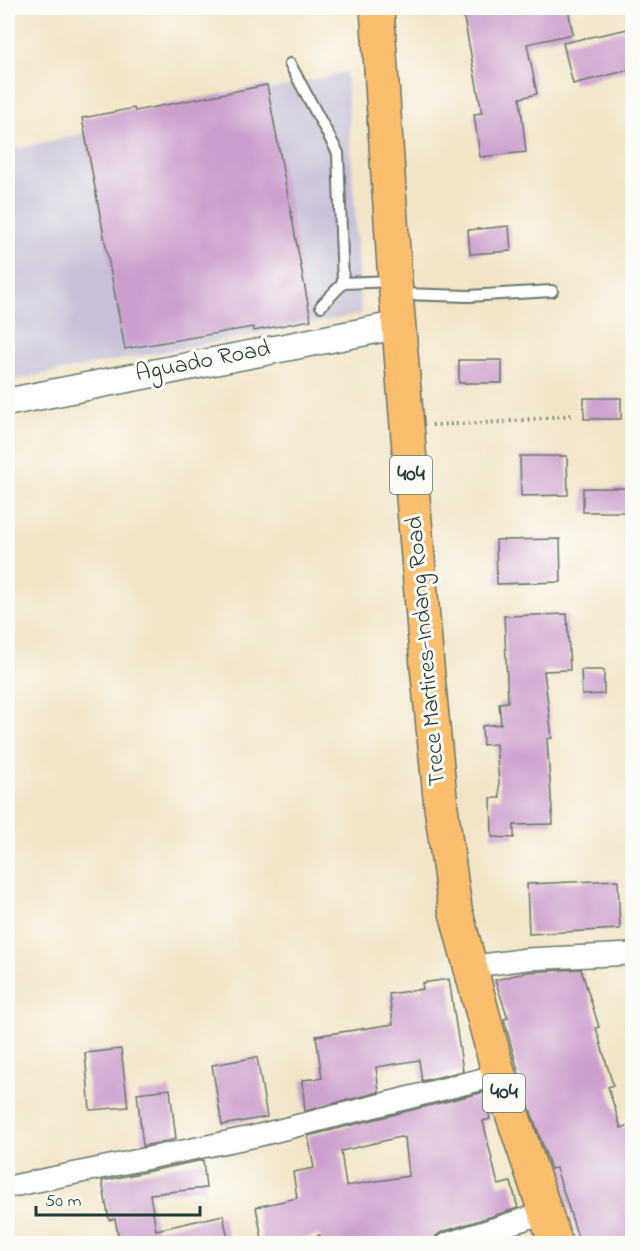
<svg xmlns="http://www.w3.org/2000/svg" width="640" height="1251" font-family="'Indie Flower',sans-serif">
	<rect width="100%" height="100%" fill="#fdfcf7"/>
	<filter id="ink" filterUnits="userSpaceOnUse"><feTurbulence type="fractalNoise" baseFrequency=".0167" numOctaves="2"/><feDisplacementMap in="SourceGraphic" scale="12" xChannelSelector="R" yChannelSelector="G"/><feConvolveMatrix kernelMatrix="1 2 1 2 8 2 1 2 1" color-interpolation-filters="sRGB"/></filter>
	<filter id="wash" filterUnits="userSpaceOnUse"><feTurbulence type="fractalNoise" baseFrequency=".008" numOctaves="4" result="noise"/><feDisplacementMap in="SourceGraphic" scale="24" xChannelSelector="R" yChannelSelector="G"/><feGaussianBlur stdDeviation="1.35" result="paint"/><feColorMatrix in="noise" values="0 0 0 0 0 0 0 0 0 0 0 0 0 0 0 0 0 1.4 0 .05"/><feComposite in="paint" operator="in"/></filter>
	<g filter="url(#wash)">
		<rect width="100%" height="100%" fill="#f2e4c8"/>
		<!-- industrial -->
		<path fill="#c7c0d8" d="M 346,72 L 361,314 L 8,381 L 8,151 Z"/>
		<g id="blocks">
			<!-- building -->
			<path fill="#ca9dcc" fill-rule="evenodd" d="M 462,8 L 568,8 L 573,34 L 527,44 L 537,94 L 520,98 L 526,152 L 480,157 L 474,114 L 482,113 Z
				M 633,28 L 633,69 L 573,84 L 563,43 Z
				M 267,85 L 311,320 L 254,331 L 253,327 L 125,349 L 82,118 L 134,108 L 135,111 Z
				M 509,226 L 511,251 L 470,254 L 468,230 Z
				M 459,360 L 502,360 L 502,383 L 459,383 Z
				M 584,398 L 621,398 L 621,419 L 584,419 Z
				M 520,456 L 567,456 L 568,495 L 521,496 Z
				M 583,488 L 627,488 L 627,512 L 583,512 Z
				M 560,539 L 561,582 L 497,584 L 496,540 Z
				M 567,614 L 570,670 L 544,671 L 552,738 L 547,739 L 553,824 L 514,825 L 514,838 L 492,837 L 491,798 L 500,798 L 496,744 L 483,745 L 482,726 L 501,724 L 499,703 L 508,702 L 504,616 Z
				M 581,670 L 604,670 L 604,694 L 582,695 Z
				M 618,880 L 620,929 L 529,934 L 527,884 Z
				M 581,969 L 599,1027 L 596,1028 L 613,1085 L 608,1087 L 621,1128 L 633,1124 L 633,1244 L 580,1244 L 556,1168 L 551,1169 L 523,1089 L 504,1019 L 508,1018 L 495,980 L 528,972 Z
				M 449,979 L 463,1071 L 422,1081 L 419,1060 L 376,1067 L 379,1092 L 305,1111 L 302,1080 L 322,1078 L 316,1036 L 393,1024 L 389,994 L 423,989 L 422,983 Z
				M 121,1049 L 128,1107 L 90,1110 L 85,1053 Z
				M 257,1057 L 267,1117 L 222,1125 L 212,1065 Z
				M 170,1089 L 176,1139 L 143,1146 L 137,1093 Z
				M 484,1092 L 490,1119 L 483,1121 L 498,1185 L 511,1182 L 518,1208 L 442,1232 L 436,1236 L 434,1243 L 429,1244 L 422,1244 L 420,1237 L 386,1244 L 321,1244 L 320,1235 L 279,1244 L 263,1244 L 256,1207 L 297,1198 L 293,1172 L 314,1168 L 308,1136 ZM 400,1137 L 405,1138 L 409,1176 L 346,1186 L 341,1151 Z
				M 203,1160 L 206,1188 L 150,1194 L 156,1230 L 223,1215 L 229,1244 L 120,1244 L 115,1219 L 109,1220 L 102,1181 Z"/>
		</g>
	</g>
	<g filter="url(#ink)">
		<use href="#blocks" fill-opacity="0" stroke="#697768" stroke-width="1.5"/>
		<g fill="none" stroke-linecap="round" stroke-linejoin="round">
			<!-- service casing -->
			<g stroke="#697768" stroke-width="14">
				<path id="service" d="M 290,64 L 338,153 L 343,283
					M 400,294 L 469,296 L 552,291
					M 321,306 L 343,283 L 392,281"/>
			</g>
			<!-- minor casing -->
			<g stroke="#697768" stroke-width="24">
				<path id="minor" d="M 468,967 L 527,959 L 632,954
					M 8,1187 L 256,1136 L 499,1075
					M 446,1244 L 544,1213"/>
			</g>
			<!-- tertiary casing -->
			<g stroke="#697768" stroke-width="30">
				<path id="tertiary" d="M 8,402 L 399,325"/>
			</g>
			<!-- primary casing -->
			<g stroke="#697768" stroke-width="36">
				<path id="primary" d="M 377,8 L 395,281 L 427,666 L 441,807 L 455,909 L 499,1075 L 556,1244"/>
			</g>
			<!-- path -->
			<path stroke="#697768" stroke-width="4" stroke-dasharray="1.5 4.5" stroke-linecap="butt" d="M 432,425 L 502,422 L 573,415"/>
			<!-- service -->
			<use href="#service" stroke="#fff" stroke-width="10"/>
			<!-- minor -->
			<use href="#minor" stroke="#fff" stroke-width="21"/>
			<!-- tertiary -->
			<use href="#tertiary" stroke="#fff" stroke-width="27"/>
			<!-- primary -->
			<use href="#primary" stroke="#fbbd6e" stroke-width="33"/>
		</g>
	</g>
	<g text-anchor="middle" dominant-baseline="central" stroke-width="6" stroke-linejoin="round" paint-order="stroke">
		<!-- shield labels -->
		<g fill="#fdfcf7" stroke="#62766e" stroke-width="1.5">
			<rect x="390" y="456" width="42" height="38" rx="4.5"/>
			<rect x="483" y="1074" width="42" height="38" rx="4.5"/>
		</g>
		<g font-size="22" font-weight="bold" fill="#1f3d34">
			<text x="411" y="475">404</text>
			<text x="504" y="1093">404</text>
		</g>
		<!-- street labels -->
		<g font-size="24" fill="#1f3d34" stroke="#fdfcf7">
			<text transform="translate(203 362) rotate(-11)">Aguado Road</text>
			<text transform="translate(427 651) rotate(-95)">Trece Martires-Indang Road</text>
		</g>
	</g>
	<!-- margin -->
	<rect width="640" height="1251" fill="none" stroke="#fdfcf7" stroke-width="30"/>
	<!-- scale -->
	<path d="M36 1206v9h164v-9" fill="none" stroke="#1f3d34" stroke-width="3"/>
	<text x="45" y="1206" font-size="18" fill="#1f3d34" stroke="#fdfcf7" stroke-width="4.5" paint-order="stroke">50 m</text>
</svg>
